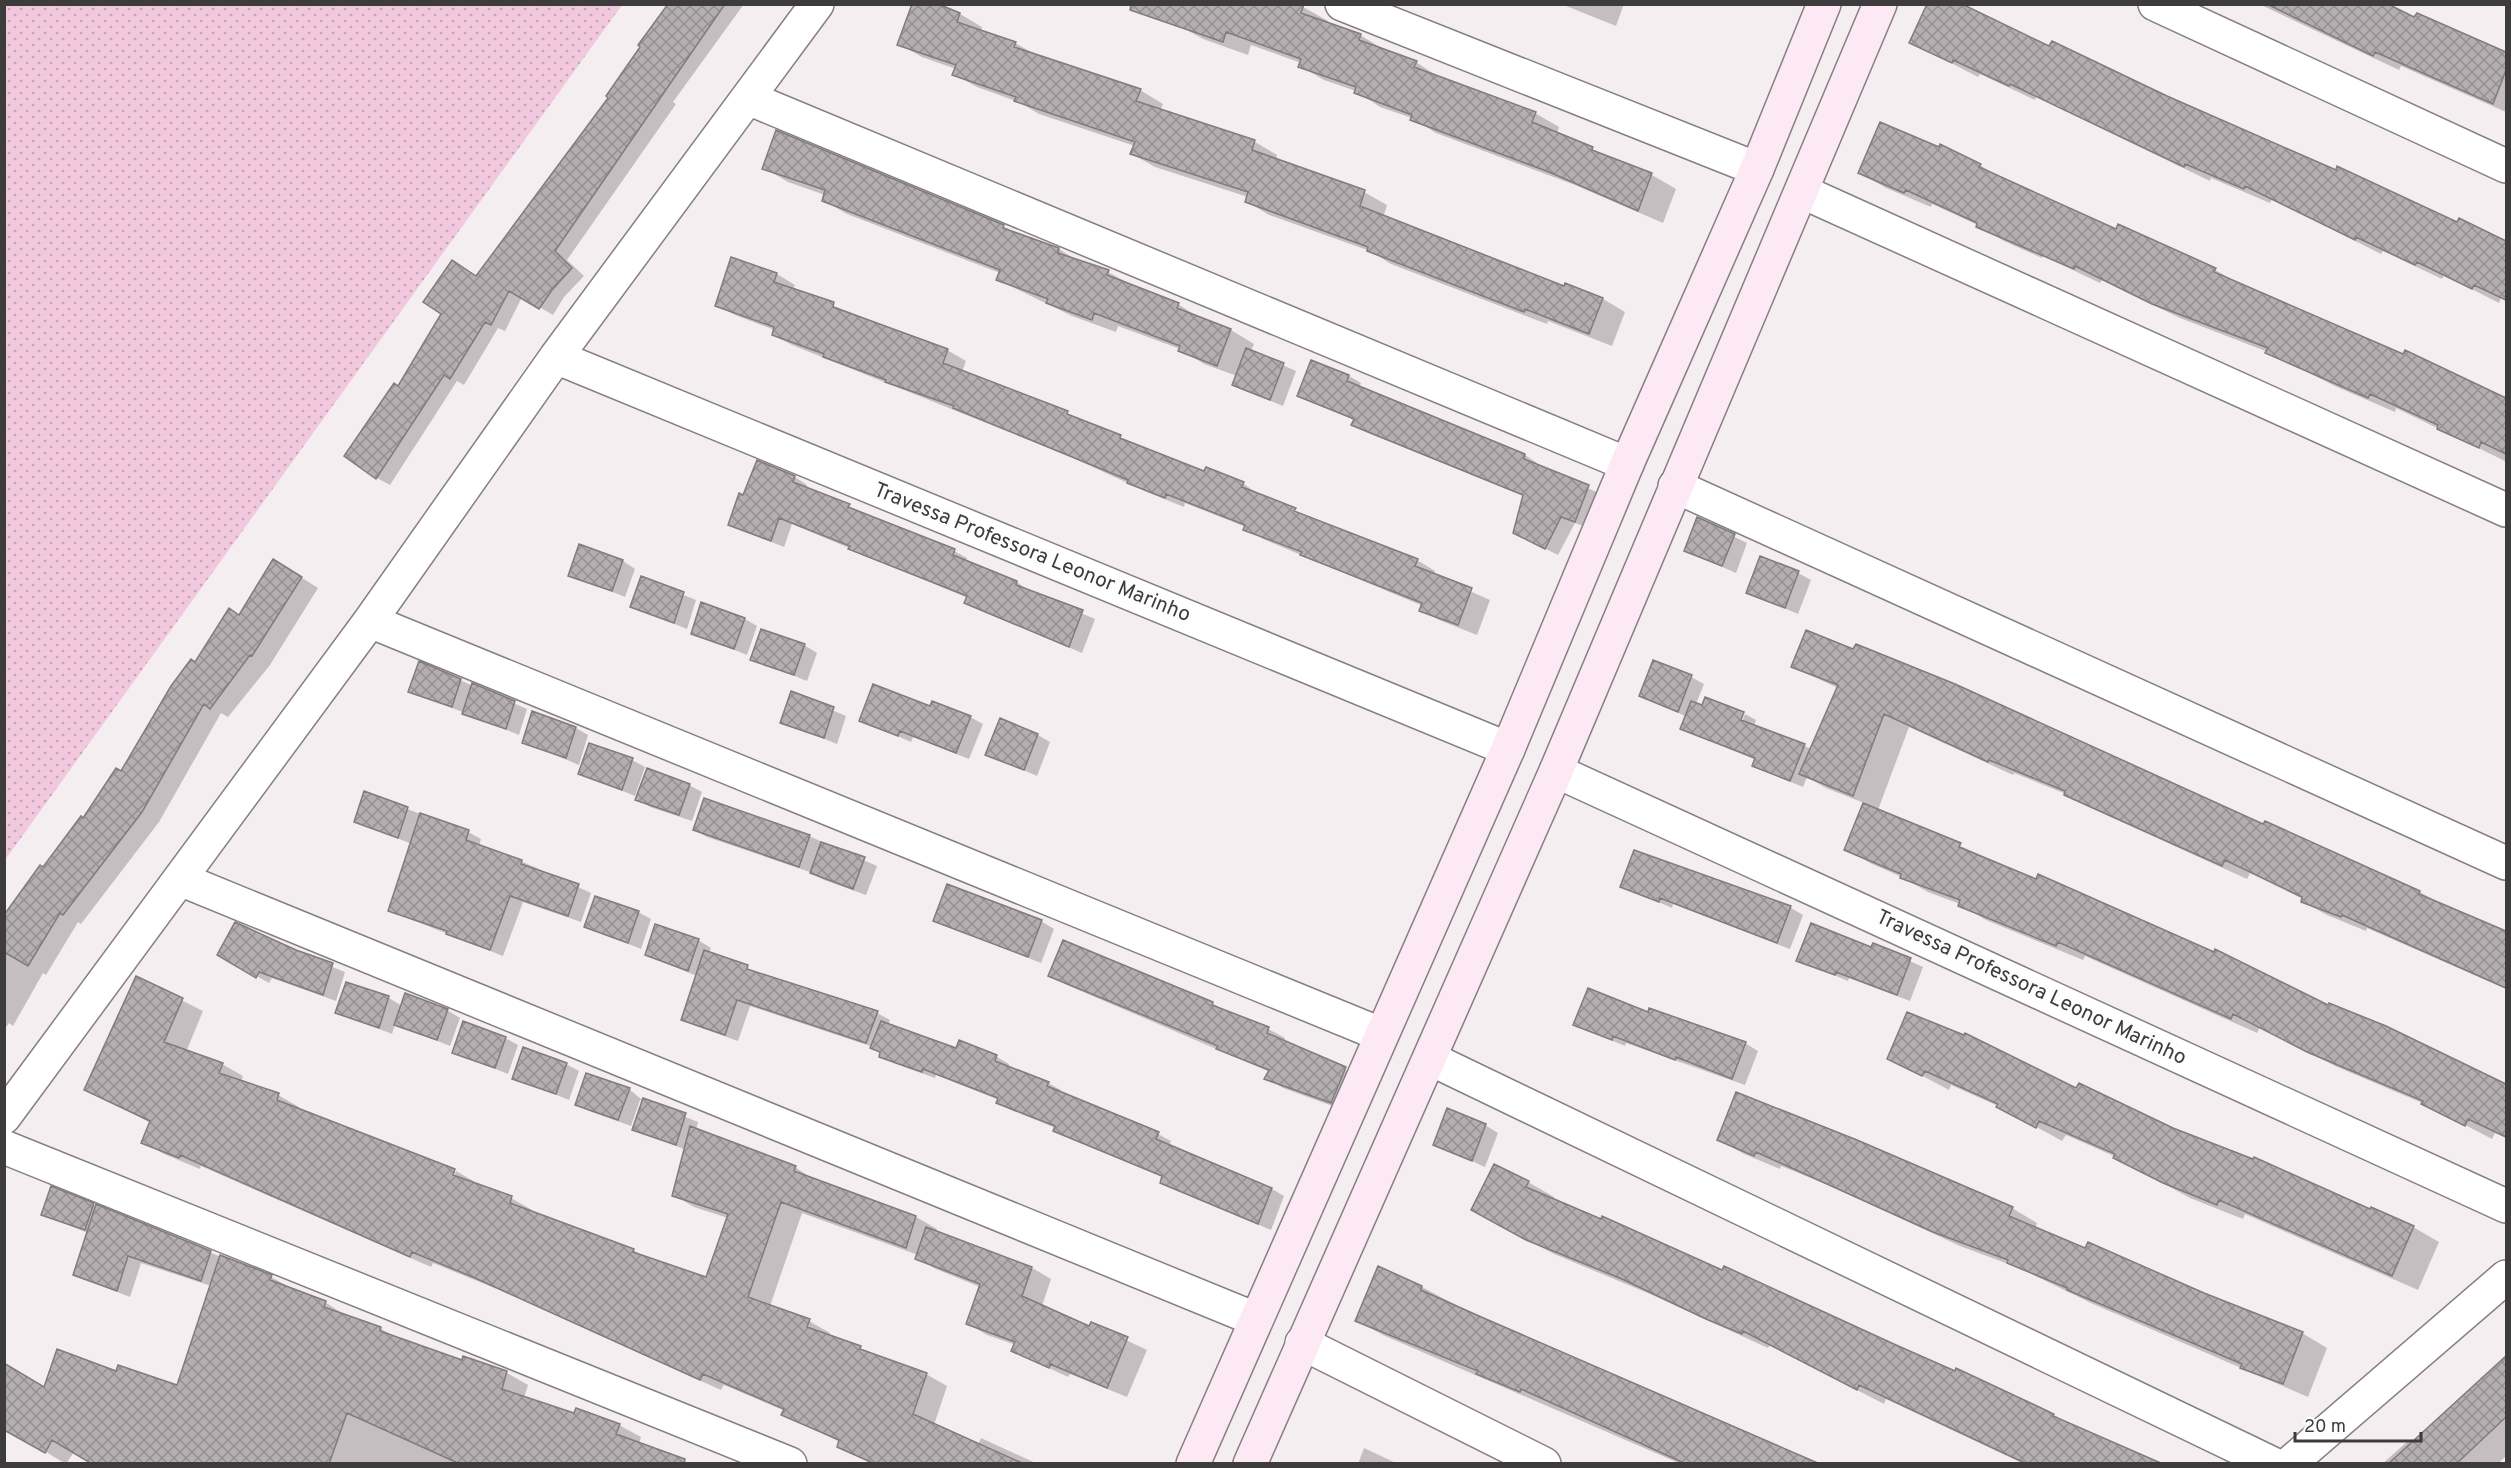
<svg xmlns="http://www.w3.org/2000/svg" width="2511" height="1468" font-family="Overpass,sans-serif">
	<defs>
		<pattern id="grass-dots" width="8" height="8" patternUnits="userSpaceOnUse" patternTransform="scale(1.5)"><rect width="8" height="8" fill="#f1c8dd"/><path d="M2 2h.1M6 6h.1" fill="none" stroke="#c5a4b4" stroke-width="1.8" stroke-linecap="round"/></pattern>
		<pattern id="building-cross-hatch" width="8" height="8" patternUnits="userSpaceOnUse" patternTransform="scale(1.5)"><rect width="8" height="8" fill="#b4aeb1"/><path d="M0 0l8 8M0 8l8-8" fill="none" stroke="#948f91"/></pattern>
	</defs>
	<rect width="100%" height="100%" fill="#f5eef1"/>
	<!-- grass -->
	<path fill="url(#grass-dots)" d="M 5,4 L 622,5 L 5,860 L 4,5 Z"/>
	<!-- shadow -->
	<path fill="#0003" d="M 669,4 L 744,4 L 673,102 L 676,104 L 567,260 L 584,276 L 564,297 L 553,315 L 522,297 L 505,331 L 498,328 L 464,385 L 457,381 L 390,485 L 377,478 L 346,456 L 610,97 Z
		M 1298,4 L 1328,21 L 1327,24 L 1360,35 L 1385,50 L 1416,62 L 1440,78 L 1535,113 L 1559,127 L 1557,134 L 1652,175 L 1676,189 L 1663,223 L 1575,185 L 1436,133 L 1412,118 L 1380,107 L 1356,91 L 1324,80 L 1300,66 L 1301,63 L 1251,45 L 1248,55 L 1203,39 L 1178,25 Z
		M 1561,4 L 1624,4 L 1616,26 Z
		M 2259,4 L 2383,4 L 2415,19 L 2417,15 L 2506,55 L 2506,112 L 2401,66 L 2399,70 Z
		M 960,14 L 982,27 L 981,31 L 1015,43 L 1038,56 L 1140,90 L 1163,104 L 1160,111 L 1255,142 L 1277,155 L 1276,160 L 1364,192 L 1387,205 L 1384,215 L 1565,287 L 1566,285 L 1603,299 L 1625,312 L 1612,346 L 1548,321 L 1547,324 L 1391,264 L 1370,251 L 1269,215 L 1246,201 L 1248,197 L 1155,167 L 1132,154 L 1135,146 L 1039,114 L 1019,102 L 977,87 L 954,74 L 956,69 L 922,57 L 899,44 Z
		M 1911,42 L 2050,48 L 2458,224 L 2460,220 L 2506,242 L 2506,301 L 2501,298 L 2499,303 L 2444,275 L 2442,279 L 2383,251 L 2381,254 L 2272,199 L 2270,203 L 2211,178 L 2210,181 L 2036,97 L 2035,100 L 1980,74 L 1978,77 Z
		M 1980,165 L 2006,181 L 2116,231 L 2118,226 L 2215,270 L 2242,285 L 2404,356 L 2406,352 L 2506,398 L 2505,461 L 2396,408 L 2395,412 L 2337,387 L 2268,352 L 2180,318 L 2102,280 L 2100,283 L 2043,256 L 2042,258 L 2004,241 L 1978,225 L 1932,204 L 1931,207 L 1886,188 L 1860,173 Z
		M 764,168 L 1003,226 L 1019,235 L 1059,249 L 1080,262 L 1108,272 L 1132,285 L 1178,304 L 1201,319 L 1231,330 L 1254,344 L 1251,351 L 1296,371 L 1283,406 L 1246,391 L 1234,384 L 1237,376 L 1204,364 L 1180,349 L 1118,326 L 1116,332 L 1072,316 L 998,280 L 1000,273 L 847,214 L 823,200 L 825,195 L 788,182 Z
		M 732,259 L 777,274 L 795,285 L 793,290 L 947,350 L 966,361 L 962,372 L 1067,413 L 1134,445 L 1205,473 L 1207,469 L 1244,484 L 1261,496 L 1313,520 L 1417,560 L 1435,571 L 1434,575 L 1490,600 L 1477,635 L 1439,620 L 1421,610 L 1423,606 L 1263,539 L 1246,527 L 1185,503 L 1184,507 L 1147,492 L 1071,457 L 792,345 L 773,335 L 775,330 L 735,315 L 717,305 Z
		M 1349,376 L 1361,383 L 1359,388 L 1525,455 L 1537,463 L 1536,466 L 1601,494 L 1588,528 L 1575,523 L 1558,555 L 1528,540 L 1524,496 L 1366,432 L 1353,425 L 1355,420 L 1298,395 Z
		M 758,462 L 795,477 L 807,485 L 806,488 L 954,551 L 967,558 L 966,562 L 1017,582 L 1029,591 L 1095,619 L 1082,653 L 979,609 L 966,602 L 968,598 L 792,524 L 784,547 L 729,525 Z
		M 1698,519 L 1747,543 L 1736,573 L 1686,551 Z
		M 623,561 L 635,569 L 625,597 L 570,575 Z
		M 291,571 L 318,588 L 270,665 L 228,717 L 221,713 L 159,822 L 81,924 L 78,922 L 46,975 L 43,973 L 13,1026 L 9,1023 L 4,1030 L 4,916 L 122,773 L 196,664 L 240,617 Z
		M 1798,573 L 1811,580 L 1798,614 L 1748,593 Z
		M 642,578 L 696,600 L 687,629 L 632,607 Z
		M 745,619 L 757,626 L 747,655 L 693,633 Z
		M 804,645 L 817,653 L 807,681 L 752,659 Z
		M 420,663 L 527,709 L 519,735 L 410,691 Z
		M 1793,667 L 2264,826 L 2265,823 L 2420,892 L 2441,904 L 2506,931 L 2506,989 L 2367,928 L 2366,931 L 2327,915 L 2302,901 L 2303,899 L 2250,873 L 2247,879 L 2091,808 L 2066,794 L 2014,773 L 2013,775 L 1909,727 L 1878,810 L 2504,1084 L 2506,1082 L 2506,1138 L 2495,1133 L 2492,1139 L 2427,1105 L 2335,1066 L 2260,1027 L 2257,1033 L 2085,956 L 2083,960 L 1986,920 L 1960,904 L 1928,892 L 1902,877 L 1872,864 L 1846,849 L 1864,803 L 1826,788 L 1807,777 L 1803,787 L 1766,772 L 1754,765 L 1756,760 L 1682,729 L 1687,717 L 1641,696 L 1691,677 L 1704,684 L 1696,704 L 1740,727 L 1745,714 L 1756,720 L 1754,726 L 1812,749 L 1838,688 Z
		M 792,693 L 846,716 L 837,744 L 782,722 Z
		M 931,707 L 970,717 L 983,724 L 969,759 L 913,737 L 911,742 L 861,720 Z
		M 576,728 L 588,735 L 579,765 L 524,742 Z
		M 1038,735 L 1050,742 L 1037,776 L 987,754 Z
		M 632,760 L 645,767 L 635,796 L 580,774 Z
		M 689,785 L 702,792 L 692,821 L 650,807 L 637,799 Z
		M 365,793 L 468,832 L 481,839 L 479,846 L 521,861 L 591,893 L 581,922 L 523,902 L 503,956 L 390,911 L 412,844 L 356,822 Z
		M 694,830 L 809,836 L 877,866 L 866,895 L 824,880 L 810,872 L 707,837 Z
		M 1635,852 L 1791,908 L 1803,915 L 1790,949 L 1673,904 L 1672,908 L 1622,886 Z
		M 638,912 L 651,919 L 641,949 L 586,927 Z
		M 934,920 L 1041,921 L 1054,929 L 1041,963 Z
		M 698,940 L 711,948 L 709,953 L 760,974 L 877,1013 L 890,1020 L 888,1026 L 957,1050 L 960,1042 L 997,1057 L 1009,1064 L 1008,1067 L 1048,1083 L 1061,1090 L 1060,1093 L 1158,1134 L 1171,1141 L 1169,1146 L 1272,1189 L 1284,1196 L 1271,1230 L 1174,1189 L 1161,1182 L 1163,1177 L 1067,1137 L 1055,1130 L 1056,1128 L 1011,1110 L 998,1103 L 999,1100 L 936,1075 L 935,1078 L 893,1063 L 880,1056 L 881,1053 L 873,1047 L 750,1006 L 738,1041 L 696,1026 L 683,1019 L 697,976 L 646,955 Z
		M 1874,945 L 1923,967 L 1910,1001 L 1849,978 L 1848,981 L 1798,960 L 1872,949 Z
		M 295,952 L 345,972 L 336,1001 L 272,978 L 269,983 L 219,955 Z
		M 1050,975 L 1212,1003 L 1229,1013 L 1268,1029 L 1285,1038 L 1284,1042 L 1362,1078 L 1349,1112 L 1283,1088 L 1266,1078 L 1270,1072 L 1067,985 Z
		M 137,978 L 203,1011 L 186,1052 L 222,1064 L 243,1076 L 241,1082 L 278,1095 L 299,1107 L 298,1110 L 455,1170 L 452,1183 L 456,1171 L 475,1182 L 475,1185 L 511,1198 L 532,1210 L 531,1212 L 633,1250 L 646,1258 L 707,1278 L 728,1218 L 694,1207 L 674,1195 L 686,1150 L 634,1129 L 643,1101 L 640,1100 L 631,1126 L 589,1111 L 576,1104 L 629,1089 L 641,1099 L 698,1122 L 696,1130 L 795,1167 L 816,1181 L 916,1217 L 937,1229 L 935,1233 L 1032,1268 L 1051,1279 L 1042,1306 L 1090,1328 L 1092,1324 L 1147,1350 L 1127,1397 L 1070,1374 L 1068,1377 L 1013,1351 L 1016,1345 L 987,1335 L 968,1324 L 980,1287 L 936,1269 L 917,1258 L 918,1255 L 802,1213 L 770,1306 L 809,1321 L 830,1333 L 829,1336 L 926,1374 L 947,1386 L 934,1425 L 978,1445 L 981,1438 L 1038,1464 L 872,1464 L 839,1446 L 840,1442 L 783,1414 L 785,1411 L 724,1385 L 721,1390 L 497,1289 L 433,1263 L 431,1267 L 201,1166 L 200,1169 L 164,1154 L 143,1142 L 151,1123 L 86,1090 Z
		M 347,984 L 389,998 L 402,1006 L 447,1010 L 460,1018 L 450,1046 L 395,1024 L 392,1034 L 337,1012 Z
		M 1649,1014 L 1745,1043 L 1758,1051 L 1745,1085 L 1626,1043 L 1625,1046 L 1575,1025 Z
		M 505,1038 L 518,1045 L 508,1074 L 453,1052 Z
		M 1889,1058 L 2077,1090 L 2413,1227 L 2439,1242 L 2418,1290 L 2245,1214 L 2243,1219 L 2190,1198 L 2116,1157 L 2066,1135 L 2062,1141 L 1998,1106 L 1951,1085 L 1949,1090 Z
		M 566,1064 L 579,1071 L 569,1100 L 514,1078 Z
		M 1485,1125 L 1498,1133 L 1485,1167 L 1435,1144 Z
		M 1719,1140 L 2012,1208 L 2037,1223 L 2035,1229 L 2302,1333 L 2327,1348 L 2308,1397 L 2093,1304 L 2019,1268 L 1960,1246 L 1833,1187 L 1781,1166 L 1780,1169 L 1744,1154 Z
		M 1528,1182 L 1554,1197 L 1553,1200 L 1956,1373 L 1957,1370 L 2054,1415 L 2139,1464 L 2024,1464 L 1886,1399 L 1884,1404 L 1770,1345 L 1768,1348 L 1650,1294 L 1554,1254 L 1499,1225 Z
		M 93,1205 L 271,1277 L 293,1289 L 325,1302 L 346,1316 L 380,1328 L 400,1340 L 463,1362 L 464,1358 L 507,1373 L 528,1385 L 524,1398 L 575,1415 L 619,1425 L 641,1437 L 639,1444 L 686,1464 L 96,1464 L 74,1452 L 66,1464 L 4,1427 L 4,1363 L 45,1388 L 117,1373 L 178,1387 L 211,1286 L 141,1263 L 130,1297 L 75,1275 L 88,1233 L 43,1215 Z
		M 1422,1287 L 1478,1317 L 1670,1398 L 1814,1464 L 1681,1464 L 1383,1335 L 1356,1320 Z
		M 2506,1358 L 2506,1456 L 2498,1464 L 2382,1464 L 2409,1440 L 2413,1442 Z
		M 1364,1448 L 1398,1464 L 1358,1464 Z"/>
	<!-- building -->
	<path fill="url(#building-cross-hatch)" stroke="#817b7e" stroke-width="1.5" d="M 668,4 L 725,4 L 555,251 L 572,268 L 552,290 L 539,309 L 509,291 L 491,325 L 485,322 L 450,379 L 444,375 L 376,479 L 344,456 L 394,383 L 398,386 L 441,314 L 423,302 L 452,260 L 476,276 L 608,98 L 606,96 L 640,47 L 638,45 Z
		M 912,4 L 938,4 L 960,13 L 957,22 L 1016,42 L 1014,47 L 1141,89 L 1136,101 L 1255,140 L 1252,150 L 1365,190 L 1360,206 L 1564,286 L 1565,283 L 1603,298 L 1589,334 L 1525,309 L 1524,312 L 1367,251 L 1368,247 L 1245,202 L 1248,192 L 1130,154 L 1135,142 L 1014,101 L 1016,97 L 952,75 L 956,65 L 897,45 Z
		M 1131,4 L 1304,4 L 1301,13 L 1361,34 L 1359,40 L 1417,61 L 1414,67 L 1536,112 L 1532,122 L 1593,147 L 1592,150 L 1652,173 L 1638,211 L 1549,172 L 1410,120 L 1412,115 L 1354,93 L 1356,87 L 1298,67 L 1301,59 L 1226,32 L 1223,42 L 1130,10 Z
		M 1927,4 L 1962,4 L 2049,46 L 2052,41 L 2167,96 L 2336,170 L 2337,166 L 2457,222 L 2459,218 L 2506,241 L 2506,300 L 2474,285 L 2472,289 L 2417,262 L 2415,265 L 2356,237 L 2355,240 L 2245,186 L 2244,189 L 2185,164 L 2184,167 L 2010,84 L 2009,86 L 1953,60 L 1952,63 L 1909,43 Z
		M 2267,4 L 2388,4 L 2414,17 L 2417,13 L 2506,52 L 2506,70 L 2493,104 L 2375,52 L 2373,56 Z
		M 1880,122 L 1939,147 L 1940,144 L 1981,164 L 1979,167 L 2116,229 L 2118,224 L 2216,268 L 2214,272 L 2403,354 L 2405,350 L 2506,398 L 2506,454 L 2481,442 L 2479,448 L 2437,429 L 2438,425 L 2370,394 L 2368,398 L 2265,353 L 2268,348 L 2152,304 L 2075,266 L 2074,269 L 1976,227 L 1977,223 L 1906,190 L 1904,193 L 1858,173 Z
		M 776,130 L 1004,225 L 1003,228 L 1059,248 L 1058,253 L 1109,270 L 1107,275 L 1179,303 L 1177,308 L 1231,329 L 1217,366 L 1178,351 L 1180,346 L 1094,313 L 1092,320 L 1046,303 L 1048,299 L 996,280 L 1000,270 L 822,201 L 825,190 L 762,169 Z
		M 731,257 L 777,273 L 774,282 L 834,302 L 833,307 L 948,349 L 943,363 L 1068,411 L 1067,414 L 1121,435 L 1120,438 L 1204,471 L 1206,467 L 1244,482 L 1242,487 L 1296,508 L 1294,511 L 1418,559 L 1415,566 L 1472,588 L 1458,625 L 1419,611 L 1422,603 L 1300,555 L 1302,552 L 1243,530 L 1245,525 L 1166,494 L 1165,498 L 1127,483 L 1128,480 L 953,408 L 954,406 L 885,382 L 886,380 L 823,357 L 824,354 L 772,335 L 774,327 L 715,306 Z
		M 1246,348 L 1284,363 L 1270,400 L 1232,385 Z
		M 1311,360 L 1349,375 L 1347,381 L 1525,454 L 1524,459 L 1589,485 L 1575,522 L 1561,517 L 1545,549 L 1513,533 L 1523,495 L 1351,425 L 1354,419 L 1297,396 Z
		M 757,460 L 795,476 L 793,482 L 850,504 L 848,507 L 955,549 L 953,555 L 1017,581 L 1016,585 L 1083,610 L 1069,647 L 964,603 L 967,596 L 848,549 L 850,546 L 779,518 L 771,541 L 728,525 L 739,493 L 743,495 Z
		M 1697,517 L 1735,534 L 1722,566 L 1684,551 Z
		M 579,544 L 623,560 L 612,591 L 568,576 Z
		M 1760,556 L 1799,571 L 1785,608 L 1746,593 Z
		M 273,559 L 302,577 L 252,656 L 250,655 L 210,709 L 204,704 L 142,812 L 63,915 L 60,913 L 28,966 L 4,952 L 4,915 L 40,865 L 43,867 L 81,816 L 83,818 L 116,768 L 121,771 L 171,686 L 191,659 L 195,662 L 229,608 L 239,615 Z
		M 641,576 L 684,592 L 674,623 L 630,607 Z
		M 701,602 L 745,618 L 734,649 L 691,634 Z
		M 761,629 L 805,644 L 794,675 L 750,660 Z
		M 1806,630 L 1853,649 L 1856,644 L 1955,684 L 2263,824 L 2265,821 L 2420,891 L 2419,894 L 2506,931 L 2506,988 L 2342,915 L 2341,917 L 2301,902 L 2302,897 L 2225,860 L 2222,866 L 2064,795 L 2065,791 L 1989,760 L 1988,762 L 1884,714 L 1853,796 L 1799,774 L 1838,685 L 1791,667 Z
		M 1653,660 L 1692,675 L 1678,712 L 1639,696 Z
		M 419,661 L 461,679 L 452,707 L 408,692 Z
		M 472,683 L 515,701 L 506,729 L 462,714 Z
		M 873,684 L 930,706 L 932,701 L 971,716 L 956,753 L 900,731 L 898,736 L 859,721 Z
		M 791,691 L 834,707 L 824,738 L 780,723 Z
		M 1705,697 L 1744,712 L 1741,720 L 1805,744 L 1790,781 L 1752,766 L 1755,758 L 1680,729 L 1691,701 L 1702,705 Z
		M 532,711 L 576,727 L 566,758 L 522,743 Z
		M 1000,718 L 1038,734 L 1024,770 L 985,755 Z
		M 589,743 L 633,758 L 622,790 L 578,774 Z
		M 647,768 L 690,784 L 679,815 L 635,800 Z
		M 364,791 L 408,807 L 398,838 L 354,822 Z
		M 704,798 L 810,835 L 799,867 L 693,830 Z
		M 1863,803 L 1961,843 L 1959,847 L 2036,879 L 2038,874 L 2214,952 L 2215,949 L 2328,1005 L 2329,1003 L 2386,1026 L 2506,1084 L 2506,1137 L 2468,1119 L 2465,1126 L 2421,1104 L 2423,1101 L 2307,1052 L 2233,1014 L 2231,1019 L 2058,942 L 2056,946 L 1958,906 L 1960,900 L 1900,878 L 1901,874 L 1844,850 Z
		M 420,813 L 469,830 L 466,840 L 522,860 L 521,864 L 579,884 L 568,916 L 510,896 L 490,950 L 446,934 L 447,931 L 388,911 Z
		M 821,842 L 865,857 L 853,889 L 810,873 Z
		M 1634,850 L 1791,906 L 1777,943 L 1660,898 L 1659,902 L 1620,887 Z
		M 947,884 L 1042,920 L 1028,957 L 933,921 Z
		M 595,896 L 639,911 L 628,943 L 584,927 Z
		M 235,922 L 296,950 L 333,963 L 323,995 L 259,972 L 256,978 L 217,955 Z
		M 1811,923 L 1871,947 L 1873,943 L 1911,958 L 1897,995 L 1836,972 L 1835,975 L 1796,961 Z
		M 655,924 L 699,939 L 688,971 L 645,955 Z
		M 1063,940 L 1213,1002 L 1212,1005 L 1269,1027 L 1267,1033 L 1346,1067 L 1331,1103 L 1264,1079 L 1269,1070 L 1216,1049 L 1218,1046 L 1048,976 Z
		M 704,950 L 748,965 L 747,969 L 878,1011 L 866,1043 L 737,1000 L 725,1035 L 681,1020 Z
		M 136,976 L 183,998 L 164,1042 L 223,1063 L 219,1073 L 279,1093 L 277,1100 L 455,1169 L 453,1175 L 512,1196 L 510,1203 L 634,1249 L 633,1252 L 706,1277 L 728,1214 L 672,1196 L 690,1126 L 796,1166 L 794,1171 L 916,1216 L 906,1248 L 781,1202 L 748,1297 L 810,1319 L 807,1327 L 861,1346 L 860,1349 L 927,1373 L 913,1414 L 1024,1464 L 875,1464 L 837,1447 L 839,1440 L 781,1415 L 784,1409 L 703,1374 L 700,1380 L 475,1278 L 412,1252 L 410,1257 L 180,1155 L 179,1158 L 141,1143 L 150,1121 L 84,1090 Z
		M 346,982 L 389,996 L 379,1028 L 335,1013 Z
		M 1588,988 L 1648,1012 L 1649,1008 L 1746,1042 L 1732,1079 L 1676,1057 L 1675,1060 L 1613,1036 L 1612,1040 L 1573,1025 Z
		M 405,993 L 448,1009 L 437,1040 L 394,1025 Z
		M 1907,1012 L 1964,1035 L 1965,1033 L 2076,1088 L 2079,1083 L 2173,1128 L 2253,1159 L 2254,1157 L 2370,1209 L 2371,1207 L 2414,1226 L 2392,1276 L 2219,1200 L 2217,1205 L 2163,1183 L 2113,1158 L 2115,1154 L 2039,1121 L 2036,1128 L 1996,1107 L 1998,1104 L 1925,1071 L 1922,1076 L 1887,1059 Z
		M 463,1021 L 506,1037 L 495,1068 L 452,1053 Z
		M 881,1021 L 956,1048 L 959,1040 L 997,1055 L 995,1061 L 1049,1082 L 1047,1086 L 1159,1132 L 1156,1139 L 1272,1188 L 1258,1224 L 1160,1183 L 1162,1176 L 1053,1131 L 1055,1126 L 996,1103 L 998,1098 L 923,1069 L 922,1072 L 879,1057 L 880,1052 L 870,1048 Z
		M 523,1047 L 567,1063 L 556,1094 L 512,1079 Z
		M 586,1073 L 630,1088 L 618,1120 L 575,1105 Z
		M 1736,1092 L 1857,1140 L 2013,1207 L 2009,1216 L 2085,1248 L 2088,1242 L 2204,1293 L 2303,1332 L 2283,1384 L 2240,1368 L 2242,1364 L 2067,1290 L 2067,1288 L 2007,1263 L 2008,1260 L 1933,1232 L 1756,1152 L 1754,1156 L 1717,1140 Z
		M 643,1098 L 686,1113 L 676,1145 L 632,1130 Z
		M 1447,1108 L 1486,1124 L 1472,1161 L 1433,1145 Z
		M 1494,1164 L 1529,1181 L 1526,1187 L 1601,1219 L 1602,1216 L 1722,1270 L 1724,1266 L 1896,1345 L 1955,1371 L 1956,1368 L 2054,1414 L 2053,1416 L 2163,1464 L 2027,1464 L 1859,1385 L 1857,1390 L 1743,1331 L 1742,1334 L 1706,1319 L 1622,1279 L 1526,1240 L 1471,1210 Z
		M 51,1186 L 94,1203 L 85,1230 L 41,1215 Z
		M 96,1204 L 211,1251 L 201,1281 L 128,1256 L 117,1291 L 73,1275 Z
		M 926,1227 L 1032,1267 L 1022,1296 L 1089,1326 L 1091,1322 L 1128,1337 L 1107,1388 L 1050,1364 L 1049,1368 L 1011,1351 L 1015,1342 L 966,1324 L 980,1284 L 915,1259 Z
		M 220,1255 L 272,1275 L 270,1280 L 326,1301 L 324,1307 L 381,1327 L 380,1331 L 462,1360 L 463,1356 L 507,1371 L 502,1389 L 574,1413 L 576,1408 L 620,1424 L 616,1434 L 685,1459 L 684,1464 L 460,1464 L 347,1413 L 329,1464 L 92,1464 L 52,1440 L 45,1453 L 4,1430 L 4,1363 L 44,1387 L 57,1349 L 116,1371 L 118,1365 L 177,1385 Z
		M 1378,1266 L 1422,1286 L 1421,1290 L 1479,1316 L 1820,1464 L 1686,1464 L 1521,1389 L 1520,1392 L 1476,1374 L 1478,1371 L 1355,1321 Z
		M 2506,1356 L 2506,1417 L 2456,1464 L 2388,1464 Z"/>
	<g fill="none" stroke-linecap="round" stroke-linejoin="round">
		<!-- street casing -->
		<g stroke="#857f82" stroke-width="36">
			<path id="street" d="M 1342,4 L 1757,169
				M 2155,4 L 2506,166
				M 748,98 L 1627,464
				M 1803,192 L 2506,510
				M 556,357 L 1508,749
				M 1675,486 L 2506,863
				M 370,621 L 1380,1034
				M 1556,771 L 2506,1206
				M 180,879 L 1255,1319
				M 1431,1059 L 2273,1464
				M 4,1117 L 370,621 L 556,357 L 817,4
				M 4,1147 L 790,1464
				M 1302,1343 L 1544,1464
				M 2289,1464 L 2506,1277"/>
		</g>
		<!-- secondary casing -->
		<g stroke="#857f82" stroke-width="36">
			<path id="secondary" d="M 1193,1464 L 1508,749 L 1627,464 L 1757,169 L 1824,4
				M 1250,1464 L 1556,771 L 1880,4"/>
		</g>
		<!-- street -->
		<use href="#street" stroke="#fff" stroke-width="33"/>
		<!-- secondary -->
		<use href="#secondary" stroke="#fce9f3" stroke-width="33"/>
	</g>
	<g text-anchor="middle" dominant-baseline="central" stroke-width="6" stroke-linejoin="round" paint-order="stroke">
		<!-- street labels -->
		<g font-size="21" fill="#3e3b3c" stroke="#fefdfe">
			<text transform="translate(1032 553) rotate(22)">Travessa Professora Leonor Marinho</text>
			<text transform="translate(2031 988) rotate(25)">Travessa Professora Leonor Marinho</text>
		</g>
	</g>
	<!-- border -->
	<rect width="2511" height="1468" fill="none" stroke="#3e3b3c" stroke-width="12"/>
	<!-- scale -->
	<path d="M2295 1432v9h126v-9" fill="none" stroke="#3e3b3c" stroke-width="3"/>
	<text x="2304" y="1432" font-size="18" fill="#3e3b3c" stroke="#fefdfe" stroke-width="4.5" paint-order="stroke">20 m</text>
</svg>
